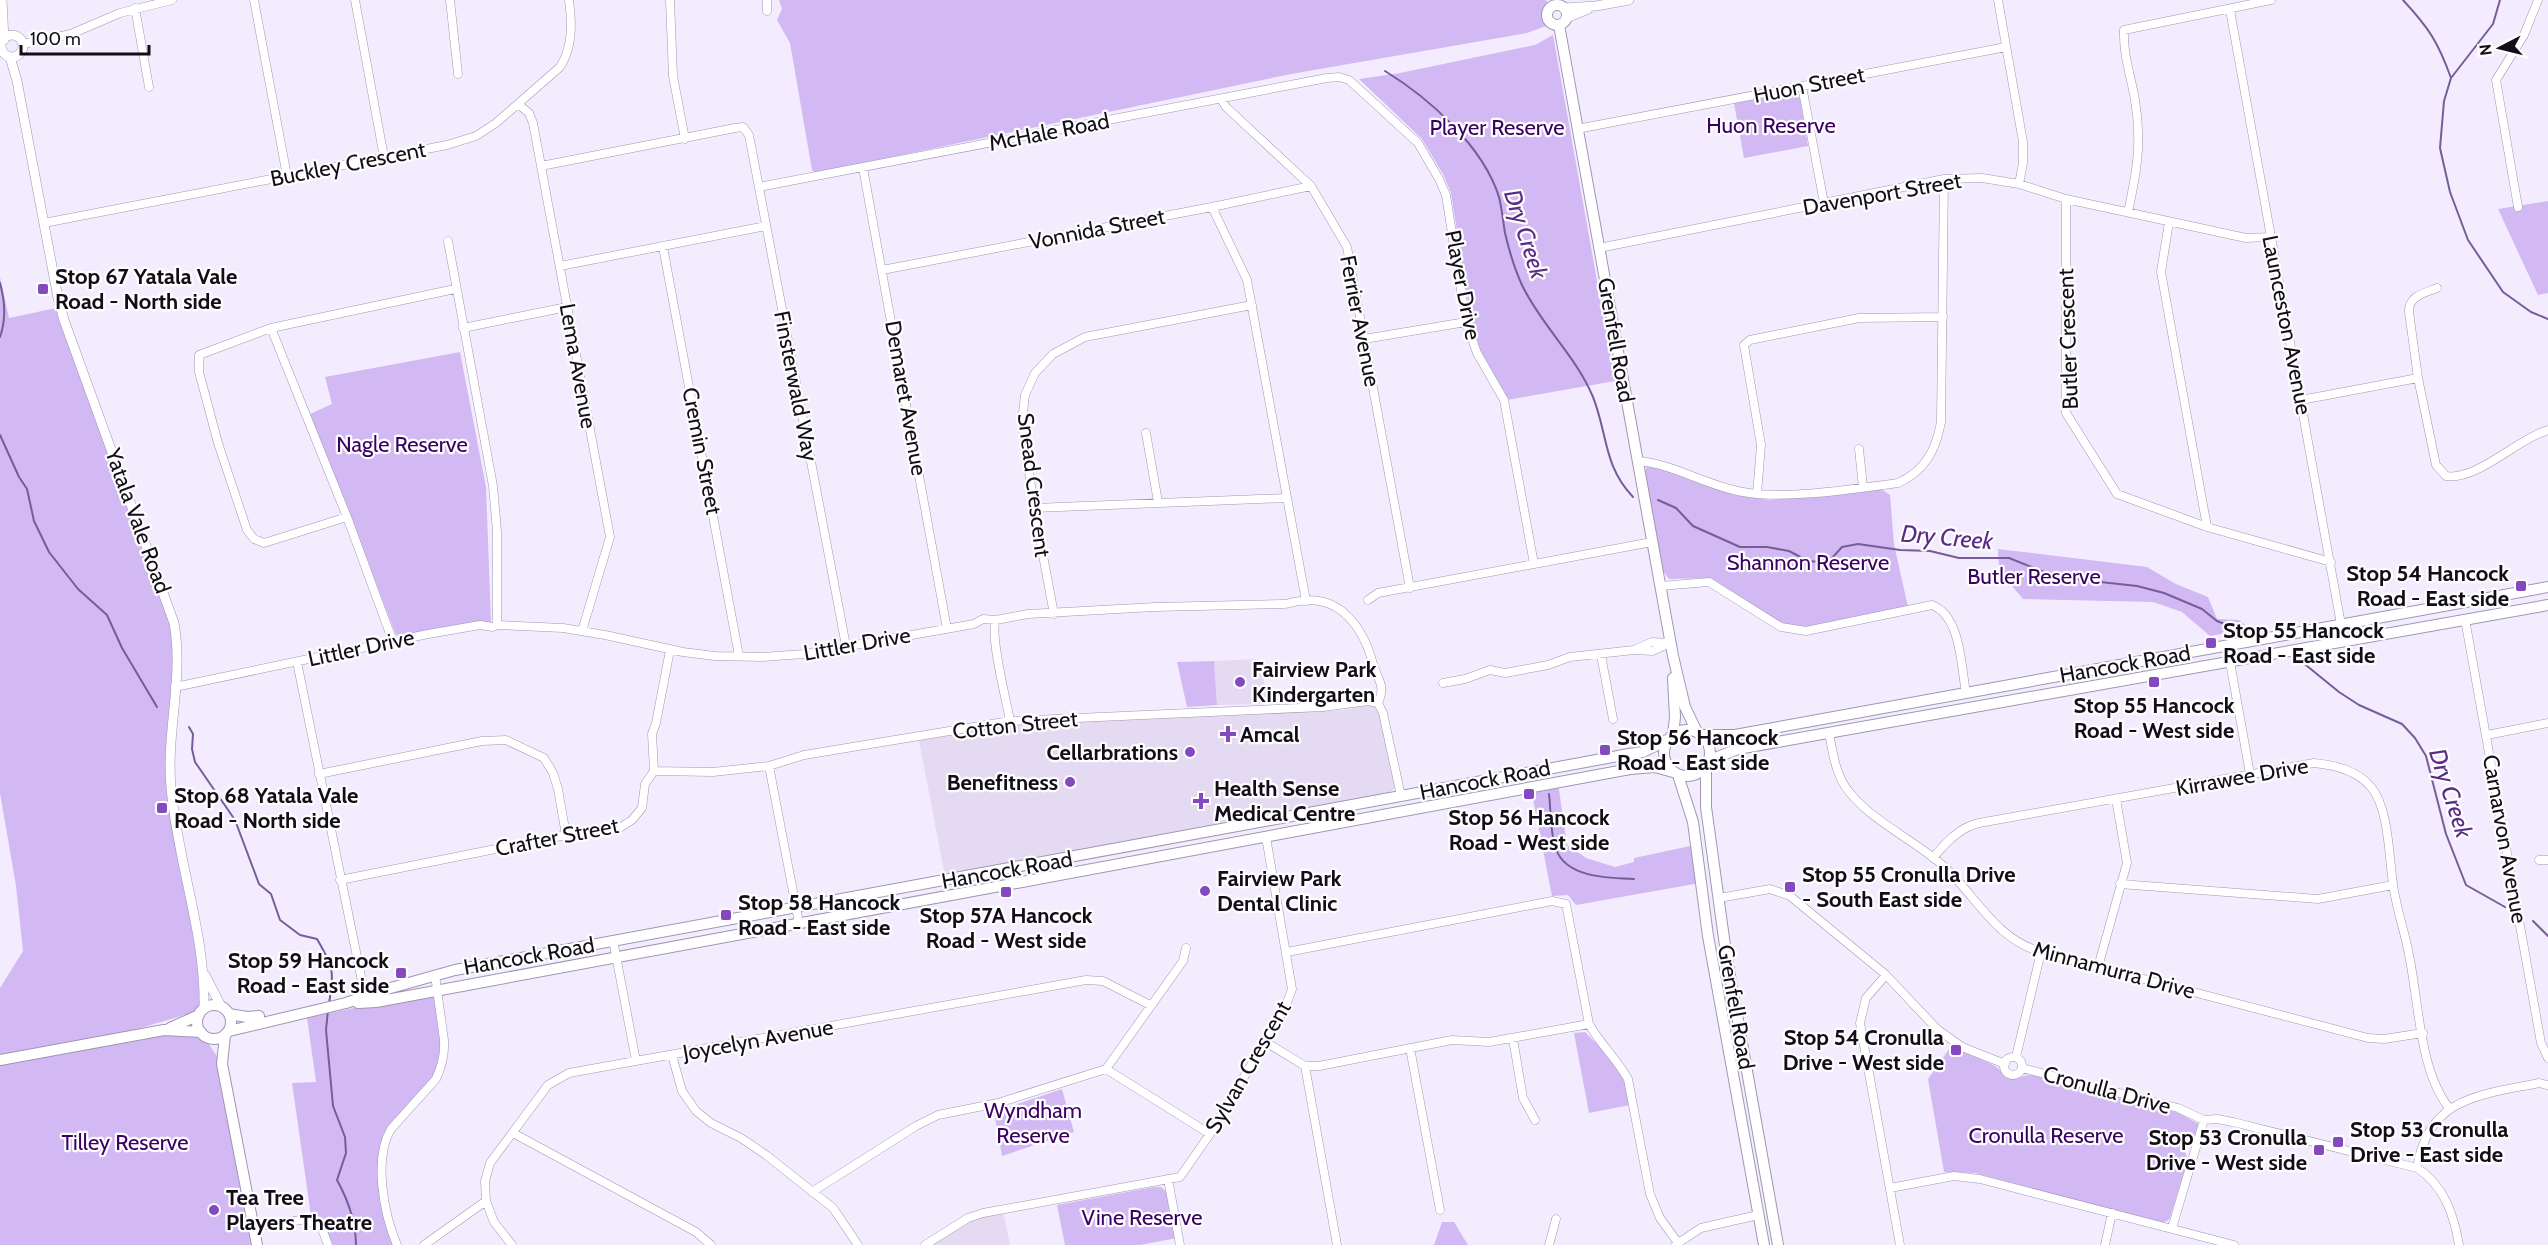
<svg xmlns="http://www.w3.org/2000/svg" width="2548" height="1245" font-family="Cabin,sans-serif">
	<rect width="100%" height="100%" fill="#f3ecff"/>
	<!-- built -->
	<path fill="#e4dbf2" d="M 1260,659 L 1268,704 L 1217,705 L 1214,661 Z
		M 1369,705 L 1374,705 L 1379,710 L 1395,784 L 1394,789 L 1387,794 L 945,876 L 919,741 L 1001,725 L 1343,710 Z
		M 1003,1210 L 1010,1245 L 925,1245 L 968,1218 Z"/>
	<!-- green -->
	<path fill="#d2b9f4" d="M 779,0 L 1546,0 L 1547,2 L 1544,13 L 1546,26 L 1527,33 L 1291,74 L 815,173 L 812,170 L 790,43 L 777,20 L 782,9 Z
		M 1553,35 L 1615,381 L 1507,400 L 1481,352 L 1471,321 L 1451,193 L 1444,176 L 1422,139 L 1359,79 L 1400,73 L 1535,45 Z
		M 1791,93 L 1800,98 L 1808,146 L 1744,158 L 1734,103 Z
		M 2548,201 L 2548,293 L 2538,295 L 2498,209 Z
		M 0,277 L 9,318 L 61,307 L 177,637 L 170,765 L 208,980 L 202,1010 L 89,1043 L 164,1030 L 201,1032 L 222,1064 L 257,1245 L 0,1245 L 0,988 L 23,951 L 16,886 L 0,793 Z
		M 460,352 L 486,487 L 491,622 L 396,635 L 310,414 L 332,404 L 325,377 Z
		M 1651,465 L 1701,484 L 1741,495 L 1769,500 L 1881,489 L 1890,495 L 1894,544 L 1908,607 L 1805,627 L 1782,624 L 1710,578 L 1669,579 L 1663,571 L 1645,472 L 1647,466 Z
		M 1998,549 L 2147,567 L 2176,584 L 2208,597 L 2217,619 L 2239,620 L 2250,629 L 2210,636 L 2182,612 L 2153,602 L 2023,599 L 1999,571 Z
		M 1214,661 L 1217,705 L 1187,707 L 1177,662 Z
		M 1558,783 L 1567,845 L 1586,858 L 1615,867 L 1634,862 L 1634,858 L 1695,845 L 1700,883 L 1576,905 L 1568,895 L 1552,896 L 1531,789 Z
		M 438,990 L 443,1024 L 441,1068 L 391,1129 L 383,1159 L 387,1212 L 398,1245 L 328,1245 L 326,1238 L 311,1216 L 292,1083 L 316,1082 L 307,1018 Z
		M 1585,1032 L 1618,1065 L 1625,1079 L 1630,1105 L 1589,1113 L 1574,1033 Z
		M 1952,1045 L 1995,1066 L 2009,1077 L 2016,1078 L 2028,1075 L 2040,1076 L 2179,1113 L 2199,1124 L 2194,1140 L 2186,1139 L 2182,1145 L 2188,1159 L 2170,1218 L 2167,1221 L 2160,1223 L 1975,1173 L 1944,1172 L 1928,1079 Z
		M 1062,1089 L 1074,1132 L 1002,1156 L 994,1112 Z
		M 1154,1187 L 1161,1187 L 1169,1194 L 1177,1238 L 1140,1245 L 1065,1245 L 1057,1205 Z
		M 1442,1222 L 1454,1222 L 1468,1245 L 1434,1245 Z"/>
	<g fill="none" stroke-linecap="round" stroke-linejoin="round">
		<!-- stream -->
		<path stroke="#775d97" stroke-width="2" d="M 2403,0 C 2429,28 2438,42 2451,78
			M 2500,0 L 2493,24 L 2451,78 L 2444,101 L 2440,148 L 2450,192 L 2468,240 L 2503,292 L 2531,312 L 2548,319
			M 1385,71 C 1429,98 1483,146 1499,197 C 1502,209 1503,221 1505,233 C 1509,250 1515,270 1522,285 C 1541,325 1576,356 1593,397 C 1608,435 1603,465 1633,497
			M 0,283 C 5,301 6,320 0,337
			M 0,435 L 19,477 L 27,489 L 34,521 L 49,552 L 78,589 L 107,615 L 122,648 L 157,707
			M 1658,500 L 1676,508 L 1693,526 L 1740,547 L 1767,547 L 1789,551 L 1808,561 L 1820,562 L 1832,558 L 1842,547 L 1858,544 L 1900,550 L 1930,551 L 1959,558 L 2009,558 L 2044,572 L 2082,580 L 2137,586 L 2164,593 L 2202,609 L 2217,621 L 2242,631
			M 2296,657 L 2339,692 L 2359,705 L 2402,724 L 2415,738 L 2426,756 L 2446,834 L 2466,885 L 2505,907
			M 189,727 L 193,734 L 192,749 L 195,762 L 235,820 L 259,884 L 271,894 L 280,920 L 300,935 L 317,939 C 334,968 334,970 329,1004
			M 1549,794 C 1551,811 1550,833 1556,849 C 1566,878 1609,878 1634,879
			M 2533,921 L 2548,936
			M 328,1010 L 326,1030 L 333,1106 L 345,1137 L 346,1153 L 337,1180 C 348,1200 356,1222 356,1245"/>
		<!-- minor casing -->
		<g stroke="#a095b2" stroke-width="9">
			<path id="minor" d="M 254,0 L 287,176
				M 355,0 L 384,157
				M 450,0 L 458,74
				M 670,0 L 673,76 L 685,139
				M 1998,0 L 2023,142 L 2023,163 L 2019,184
				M 135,8 L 149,87
				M 2230,10 L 2344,641
				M 767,11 L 767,0
				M 23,44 L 71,34 L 120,13 L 172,0
				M 1802,86 L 1824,203
				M 1221,99 L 1226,107 L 1311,186 L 1347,247 L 1410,588
				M 518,104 L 529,113 L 533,123 L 610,537 L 582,631
				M 1577,129 L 2006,47
				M 541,166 L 735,128 L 743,127 L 749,135 L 846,646
				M 863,168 L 947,629
				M 759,187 L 1327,78 L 1339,77 L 1349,80 L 1418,143 L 1439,179 L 1446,195 L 1466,322 L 1477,353 L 1504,400 L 1534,564
				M 2066,199 L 2066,413 L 2117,494 L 2207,527 L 2331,562
				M 1212,207 L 1247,280 L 1306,601
				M 2518,207 L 2496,80 L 2524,35 L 2538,0
				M 2128,212 C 2137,171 2142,142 2135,100 C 2131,76 2123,55 2124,30 L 2271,0
				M 2169,222 L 2161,272 L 2207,527
				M 44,223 L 447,145 L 476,136 L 496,123 L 560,67 C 573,47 572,23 569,0
				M 448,241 L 493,486 L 497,531 L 497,625
				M 663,247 L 739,656
				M 1599,248 L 1944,179 L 1982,178 L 2019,184 L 2066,199 L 2246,238 L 2270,237
				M 560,266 L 766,226
				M 882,270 L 1212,207 L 1311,186
				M 2437,288 C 2425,293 2408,296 2409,312 L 2418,378 L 2436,465 L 2446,476 C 2477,481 2517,439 2548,430
				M 271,328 L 347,517 L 393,642
				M 463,328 L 567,307
				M 1364,339 L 1466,322
				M 2301,400 L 2418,378
				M 1146,433 L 1158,502
				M 1859,449 L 1863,487
				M 1638,461 C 1674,464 1707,486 1743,492 C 1785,500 1854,489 1898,483 C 1925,471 1936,450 1941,422 L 1944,179
				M 1757,494 L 1761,445 L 1744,345 L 1750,340 L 1859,318 L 1943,317
				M 1034,508 L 1286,498
				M 347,517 L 264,543 L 254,539 L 247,530 L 218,443 L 199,372 L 199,355 L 271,328 L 455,289
				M 1660,586 L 1709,582 L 1781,627 L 1806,631 L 1932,605 C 1961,616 1961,666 1966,693
				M 1368,600 L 1378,593 L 1652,542
				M 1054,614 L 1034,508 L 1022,422 L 1025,395 L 1035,373 L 1053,354 L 1085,337 L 1252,305
				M 2465,619 L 2541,1043 L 2548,1058
				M 996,620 C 989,634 1007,703 1010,721
				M 2227,645 L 2250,774
				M 1634,650 L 1652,642 L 1669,643
				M 1601,655 L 1613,719
				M 297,662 L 366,1001
				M 1443,683 L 1465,679 L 1490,670 L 1505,673 L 1548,665 L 1570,657 L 1634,650 L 1653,651 L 1670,643
				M 175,687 L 428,634 L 480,625 L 493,627 L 497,625 L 563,628 L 605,635 L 683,652 L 715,656 L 762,657 L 804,654 L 974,624 L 983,619 L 996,620 L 1028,614 L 1155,607 L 1283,604 C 1289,604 1294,601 1301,601 C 1342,595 1364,630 1373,664 C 1378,681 1386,685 1378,703 L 1383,713 L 1401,796
				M 1829,733 C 1833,754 1836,777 1850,793 C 1874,822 1912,839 1940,863 C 1976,894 1993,938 2041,952 L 2368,1038 L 2384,1039 L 2423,1033
				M 2487,735 L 2548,723
				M 769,766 L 799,923
				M 654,771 L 713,772 L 769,766 L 804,755 L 1010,721 L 1323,707 L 1368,701 L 1378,703
				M 319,774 L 482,741 L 506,740 L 544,758 L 553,773 L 558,789 L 566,835
				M 1933,858 C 1945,843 1960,827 1979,823 L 2314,763 C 2335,765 2357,770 2371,787 C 2389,808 2389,858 2393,884 C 2396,908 2405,932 2409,955 C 2419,1002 2419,1070 2449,1108
				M 2539,860 L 2548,860
				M 340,880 L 566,835 L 621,827 L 632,820 L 642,808 L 645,784 L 654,771 L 652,734 L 656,723 L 670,650
				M 2120,884 L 2318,899 L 2393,885
				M 1719,898 L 1770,889 L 1790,896 L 1885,974 L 1937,1029 L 1962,1047 L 2005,1064
				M 613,940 L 636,1061
				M 1287,952 L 1552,901 L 1566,904 L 1589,1024 C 1600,1044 1617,1059 1628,1079 L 1650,1194 L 1660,1218 L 1678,1243
				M 2098,967 L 2127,863 L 2116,799
				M 1886,975 L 1866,998 L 1860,1023 L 1900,1245
				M 1513,1039 L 1523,1098 L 1535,1120
				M 1264,1041 L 1305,1066 L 1319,1066 L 1452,1040 L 1489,1042 L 1589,1024
				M 1410,1048 L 1440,1210
				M 672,1055 L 682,1091 L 696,1111 L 711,1123 L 741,1138 L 766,1155 L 833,1208 L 858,1245
				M 2016,1057 L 2041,952
				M2004 1066a9 9 0 1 1 18 0a9 9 0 1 1-18 0Z
				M 1305,1066 L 1337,1245
				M 2022,1068 L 2178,1108 L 2204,1120 L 2217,1119 L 2233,1122 L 2417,1168 C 2444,1185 2454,1215 2459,1245
				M 1106,1069 L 1210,1134
				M 513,1133 L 696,1232 L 711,1245
				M 2417,1168 C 2428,1097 2480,1095 2539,1083 L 2547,1085
				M 1168,1179 L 1180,1245
				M 1890,1188 L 1954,1176 L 1980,1179 L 2234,1245
				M 812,1192 L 916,1126 L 938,1115 L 998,1103 L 1106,1069 L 1183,961 L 1186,948
				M 253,1227 L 301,1220 L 316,1223 L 321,1226 L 328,1245
				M 2172,1228 L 2204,1120
				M 397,1245 C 384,1214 373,1159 391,1129 L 436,1079 C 442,1066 445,1054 444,1040 L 435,975
				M 424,1245 L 486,1201
				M 512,1245 L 494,1222 L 486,1201 L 485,1181 L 490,1163 L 548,1085 L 569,1073 L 1086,980 L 1103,981 L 1150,1005
				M 925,1245 L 968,1218 L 983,1213 L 1180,1177 L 1210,1134 L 1285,1008 L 1292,989 L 1266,837
				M 1549,1245 L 1556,1219
				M 1675,1245 L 1701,1228 L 1758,1215
				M 2105,1245 L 2112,1213"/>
		</g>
		<!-- tertiary casing -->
		<g stroke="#a095b2" stroke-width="10">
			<path id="tertiary" d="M 2,0 L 4,40
				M 1564,8 L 1596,6 L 1629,0
				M 1566,18 L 1588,9
				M1 46a11 11 0 1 1 22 0a11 11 0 1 1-22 0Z
				M 10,57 L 17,81 L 58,298 L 64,320 L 174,623 C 184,677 166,732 171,787 C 177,861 206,934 204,1009
				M 205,975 L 221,1006"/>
		</g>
		<!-- secondary casing -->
		<g stroke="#a095b2" stroke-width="12">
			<path id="secondary" d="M1547 15a10 10 0 1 1 20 0a10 10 0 1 1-20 0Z
				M 1559,25 L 1673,656 L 1685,707 L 1697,732
				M1664 753a23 23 0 1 1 46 0a23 23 0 1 1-46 0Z
				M 1673,735 L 1675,717 L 1673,678
				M 1702,735 L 1735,735 L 2548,587
				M 1710,760 L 1738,749 L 2548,605
				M 1706,768 L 1706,807 L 1726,953 L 1778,1245
				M 1678,775 L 1693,822 L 1708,936 L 1764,1245
				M 358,1003 L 376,1002 L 1630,769 L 1655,767 L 1673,772
				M197 1022a17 17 0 1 1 34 0a17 17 0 1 1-34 0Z
				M 229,1014 L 247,1017 L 259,1016
				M 170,1028 L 199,1015
				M 229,1031 L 346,1003 L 387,989 L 455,970 L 1629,754 L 1643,752 L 1669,739
				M 225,1035 L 222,1064 L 257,1245
				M 0,1060 L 164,1030 L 201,1032"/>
		</g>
		<!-- minor -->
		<use href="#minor" stroke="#fff" stroke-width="8"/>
		<!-- tertiary -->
		<use href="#tertiary" stroke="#fff" stroke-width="9"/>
		<!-- secondary -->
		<use href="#secondary" stroke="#fff" stroke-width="10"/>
	</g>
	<!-- markers -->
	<g fill="#8449bf" stroke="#fdfdfd" stroke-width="2">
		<rect x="37" y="283" width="12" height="12" rx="3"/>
		<rect x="2515" y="580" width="12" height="12" rx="3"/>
		<rect x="2205" y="637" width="12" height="12" rx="3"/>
		<circle cx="1240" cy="682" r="6"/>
		<rect x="2148" y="676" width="12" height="12" rx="3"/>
		<path d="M1225 725h6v6h6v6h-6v6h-6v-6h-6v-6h6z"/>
		<rect x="1599" y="744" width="12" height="12" rx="3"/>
		<circle cx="1190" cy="752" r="6"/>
		<circle cx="1070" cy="782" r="6"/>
		<rect x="1523" y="788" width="12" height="12" rx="3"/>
		<path d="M1198 792h6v6h6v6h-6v6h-6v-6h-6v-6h6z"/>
		<rect x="156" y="802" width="12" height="12" rx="3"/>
		<rect x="1784" y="881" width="12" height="12" rx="3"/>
		<circle cx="1205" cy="891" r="6"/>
		<rect x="1000" y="886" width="12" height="12" rx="3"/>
		<rect x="720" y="909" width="12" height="12" rx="3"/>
		<rect x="395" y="967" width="12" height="12" rx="3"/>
		<rect x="1950" y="1044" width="12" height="12" rx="3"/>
		<rect x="2332" y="1136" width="12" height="12" rx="3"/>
		<rect x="2313" y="1144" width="12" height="12" rx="3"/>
		<circle cx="214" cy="1210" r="6"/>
	</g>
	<g text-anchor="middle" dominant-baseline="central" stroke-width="4.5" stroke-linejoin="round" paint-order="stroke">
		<!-- street labels -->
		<g font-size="22" fill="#120d17" stroke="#fdfdfd">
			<text transform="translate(1809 85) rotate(-11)">Huon Street</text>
			<text transform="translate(1049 132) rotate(-11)">McHale Road</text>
			<text transform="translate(348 164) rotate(-11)">Buckley Crescent</text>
			<text transform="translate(1882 194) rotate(-10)">Davenport Street</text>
			<text transform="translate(1097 229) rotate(-11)">Vonnida Street</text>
			<text transform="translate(1463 285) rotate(79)">Player Drive</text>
			<text transform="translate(1360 321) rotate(79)">Ferrier Avenue</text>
			<text transform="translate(2287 325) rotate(79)">Launceston Avenue</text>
			<text transform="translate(2068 339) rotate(-92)">Butler Crescent</text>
			<text transform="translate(1616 340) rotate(80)">Grenfell Road</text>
			<text transform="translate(578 366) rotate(80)">Lema Avenue</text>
			<text transform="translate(796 386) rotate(79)">Finsterwald Way</text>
			<text transform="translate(906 398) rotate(80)">Demaret Avenue</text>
			<text transform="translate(702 451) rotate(79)">Cremin Street</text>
			<text transform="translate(1034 485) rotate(83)">Snead Crescent</text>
			<text transform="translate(138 521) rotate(70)">Yatala Vale Road</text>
			<text transform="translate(857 644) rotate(-10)">Littler Drive</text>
			<text transform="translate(361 648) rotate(-12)">Littler Drive</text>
			<text transform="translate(2125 664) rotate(-10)">Hancock Road</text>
			<text transform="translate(1015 725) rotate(-6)">Cotton Street</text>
			<text transform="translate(2242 777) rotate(-10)">Kirrawee Drive</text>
			<text transform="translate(1485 780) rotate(-11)">Hancock Road</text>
			<text transform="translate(557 837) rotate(-11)">Crafter Street</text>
			<text transform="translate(2505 839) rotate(80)">Carnarvon Avenue</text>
			<text transform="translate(1007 870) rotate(-10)">Hancock Road</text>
			<text transform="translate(529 956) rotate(-10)">Hancock Road</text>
			<text transform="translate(2114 970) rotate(15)">Minnamurra Drive</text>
			<text transform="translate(1736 1007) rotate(80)">Grenfell Road</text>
			<text transform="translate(758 1040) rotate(-10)">Joycelyn Avenue</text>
			<text transform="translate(1248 1067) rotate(-60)">Sylvan Crescent</text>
			<text transform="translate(2107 1090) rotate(15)">Cronulla Drive</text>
		</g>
		<!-- park labels -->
		<g font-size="22" fill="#3b0063" stroke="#fdfdfd">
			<text x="1771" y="125">Huon Reserve</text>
			<text x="1497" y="127">Player Reserve</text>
			<text x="402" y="444">Nagle Reserve</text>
			<text x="1808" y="562">Shannon Reserve</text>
			<text x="2034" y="576">Butler Reserve</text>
			<text x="1033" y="1110">Wyndham<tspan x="1033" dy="25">Reserve</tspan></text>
			<text x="2046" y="1135">Cronulla Reserve</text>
			<text x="125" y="1142">Tilley Reserve</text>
			<text x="1142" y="1217">Vine Reserve</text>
		</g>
		<!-- poi labels -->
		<g font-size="22" font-weight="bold" fill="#120d17" stroke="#fdfdfd" text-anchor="start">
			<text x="55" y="276">Stop 67 Yatala Vale<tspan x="55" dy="25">Road - North side</tspan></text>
			<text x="2509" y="573" text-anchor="end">Stop 54 Hancock<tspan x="2509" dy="25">Road - East side</tspan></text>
			<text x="2223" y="630">Stop 55 Hancock<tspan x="2223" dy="25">Road - East side</tspan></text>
			<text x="1252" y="669">Fairview Park<tspan x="1252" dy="25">Kindergarten</tspan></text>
			<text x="2154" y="705" text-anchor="middle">Stop 55 Hancock<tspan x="2154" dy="25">Road - West side</tspan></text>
			<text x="1240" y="734">Amcal</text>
			<text x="1617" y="737">Stop 56 Hancock<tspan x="1617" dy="25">Road - East side</tspan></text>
			<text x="1178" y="752" text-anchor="end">Cellarbrations</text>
			<text x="1058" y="782" text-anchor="end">Benefitness</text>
			<text x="1214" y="788">Health Sense<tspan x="1214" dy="25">Medical Centre</tspan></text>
			<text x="174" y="795">Stop 68 Yatala Vale<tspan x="174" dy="25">Road - North side</tspan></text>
			<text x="1529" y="817" text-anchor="middle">Stop 56 Hancock<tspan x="1529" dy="25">Road - West side</tspan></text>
			<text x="1802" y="874">Stop 55 Cronulla Drive<tspan x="1802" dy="25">- South East side</tspan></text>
			<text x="1217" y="878">Fairview Park<tspan x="1217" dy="25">Dental Clinic</tspan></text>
			<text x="738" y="902">Stop 58 Hancock<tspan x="738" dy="25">Road - East side</tspan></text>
			<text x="1006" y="915" text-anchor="middle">Stop 57A Hancock<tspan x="1006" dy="25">Road - West side</tspan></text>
			<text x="389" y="960" text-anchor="end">Stop 59 Hancock<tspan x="389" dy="25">Road - East side</tspan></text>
			<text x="1944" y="1037" text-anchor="end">Stop 54 Cronulla<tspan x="1944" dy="25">Drive - West side</tspan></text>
			<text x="2350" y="1129">Stop 53 Cronulla<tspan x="2350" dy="25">Drive - East side</tspan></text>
			<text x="2307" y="1137" text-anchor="end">Stop 53 Cronulla<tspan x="2307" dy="25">Drive - West side</tspan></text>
			<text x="226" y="1197">Tea Tree<tspan x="226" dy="25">Players Theatre</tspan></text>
		</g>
		<!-- water labels -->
		<g font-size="24" font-style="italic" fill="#5a2a87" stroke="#fdfdfd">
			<text transform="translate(1526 234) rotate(72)">Dry Creek</text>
			<text transform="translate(1947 537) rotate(5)">Dry Creek</text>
			<text transform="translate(2451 793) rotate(72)">Dry Creek</text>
		</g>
	</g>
	<!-- north arrow -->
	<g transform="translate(2500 48) rotate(263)" stroke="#fdfdfd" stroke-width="4.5" paint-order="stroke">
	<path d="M0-4.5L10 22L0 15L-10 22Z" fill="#120d17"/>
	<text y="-9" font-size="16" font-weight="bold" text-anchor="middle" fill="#120d17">N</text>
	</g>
	<!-- scale -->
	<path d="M21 45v9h128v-9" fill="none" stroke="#120d17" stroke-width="3"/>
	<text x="30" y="45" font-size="18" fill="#120d17" stroke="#fdfdfd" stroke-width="4.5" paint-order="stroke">100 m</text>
</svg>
